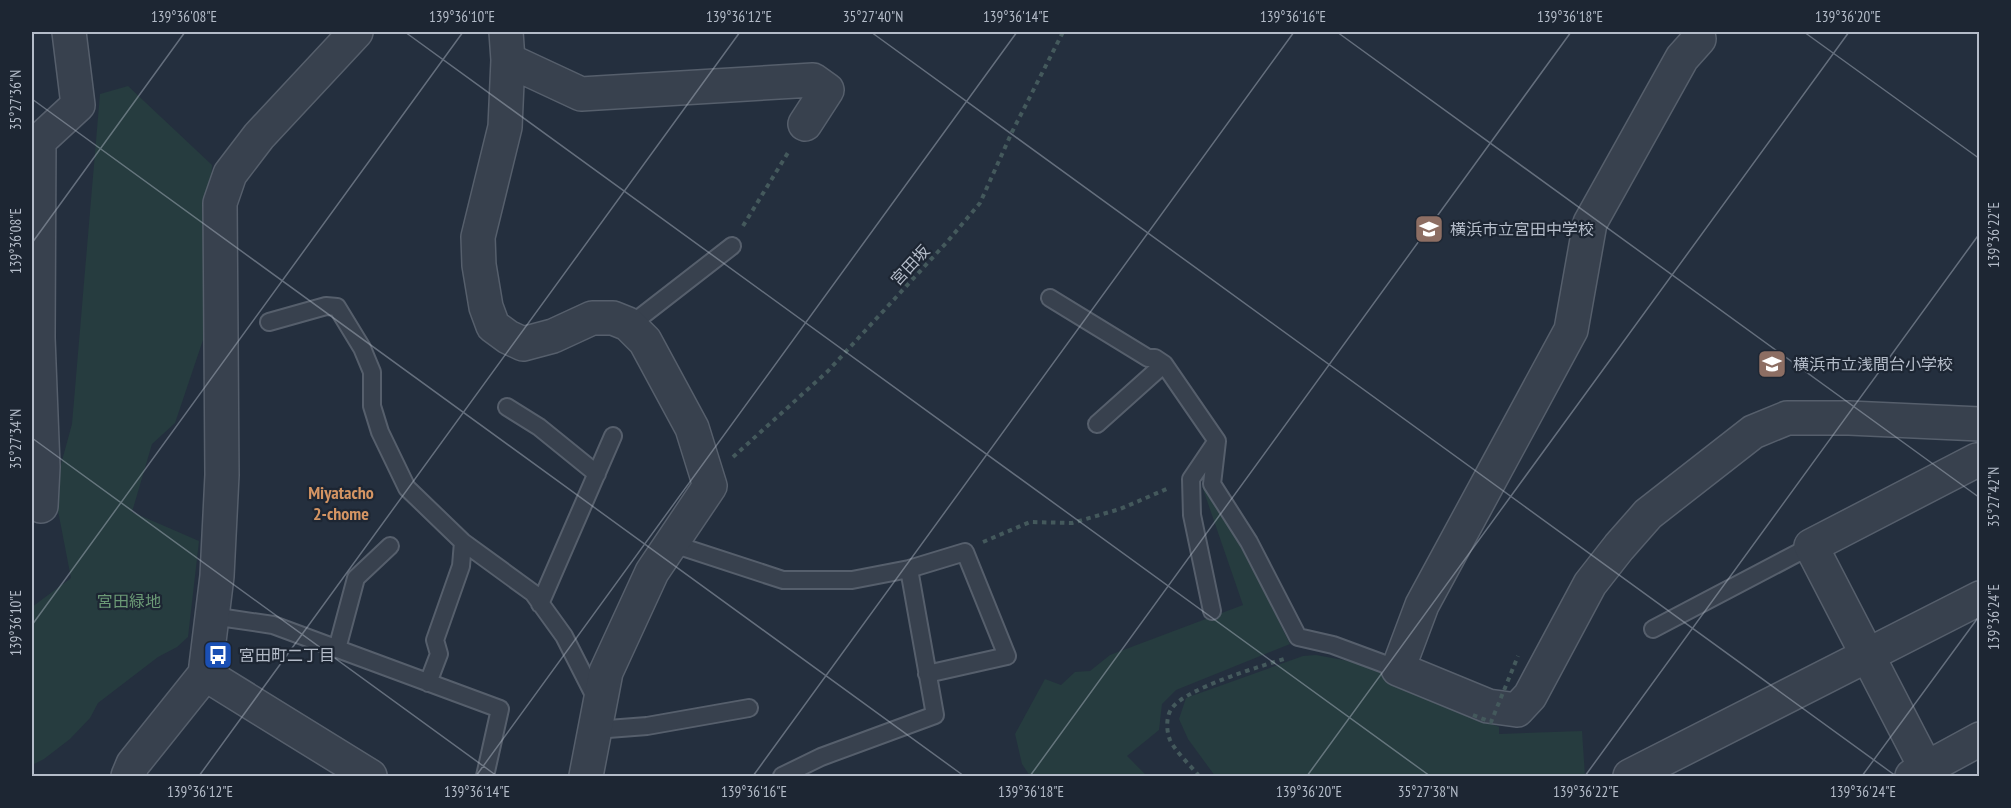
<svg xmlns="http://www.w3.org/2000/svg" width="2011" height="808" font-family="'PT Sans Narrow','Noto Sans JP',sans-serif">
	<rect width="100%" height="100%" fill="#242f3e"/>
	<!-- green -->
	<path fill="#263c3f" d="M 128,86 L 212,165 L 204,337 L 175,423 L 152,444 L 132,512 L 199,541 L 188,637 L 177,647 L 158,657 L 98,703 L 90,718 L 70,739 L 44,759 L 32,765 L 32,607 L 71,578 L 54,490 L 72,424 L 100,94 Z
		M 1202,486 L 1235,532 L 1290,644 L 1176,690 L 1162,704 L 1159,730 L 1127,756 L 1147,776 L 1030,776 L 1022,764 L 1015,734 L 1045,679 L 1061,685 L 1075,672 L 1090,671 L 1110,655 L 1243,605 Z
		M 1316,655 L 1365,664 L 1448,694 L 1444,703 L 1499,727 L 1499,734 L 1582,731 L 1585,776 L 1215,776 L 1188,739 L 1179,719 L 1186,698 L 1303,656 Z"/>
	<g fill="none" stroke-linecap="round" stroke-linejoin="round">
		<!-- service casing -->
		<g stroke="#565f6c" stroke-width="20">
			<path id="service" d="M 1050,298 L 1148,358 L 1155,358 L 1164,364 L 1217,441 L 1212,484 L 1249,542 L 1298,637 L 1333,645 L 1398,669
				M 269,322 L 326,306 L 337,307 L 362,348 L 372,372 L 372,406 L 380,432 L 407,488 L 463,542 L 533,593 L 564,636 L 597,701
				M 629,326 L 732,246
				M 507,407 L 539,427 L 597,474
				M 1097,424 L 1164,364
				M 670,543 L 783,580 L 852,580 L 909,569 L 965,552 L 1007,656 L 927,674
				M 540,604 L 613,436
				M 1212,611 L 1192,515 L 1191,479 L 1216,442
				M 212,616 L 273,625 L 500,709 L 485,776
				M 1653,629 L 1811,546
				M 337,649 L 356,578 L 390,546
				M 428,683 L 439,654 L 435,640 L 461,566 L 463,542
				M 595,730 L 647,726 L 749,708
				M 782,776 L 821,757 L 935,715 L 909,569"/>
		</g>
		<!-- minor casing -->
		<g stroke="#565f6c" stroke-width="36">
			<path id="minor" d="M 506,32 L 508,60 L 505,127 L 478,237 L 479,265 L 486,307 L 493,326 L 508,337 L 523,344 L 553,336 L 592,318 L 613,318 L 628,324 L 645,341 L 692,428 L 710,486 L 652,572 L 606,672 L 586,776
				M 508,60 L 581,94 L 813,80 L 827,90 L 805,124
				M 41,506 L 43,467 L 38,338 L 39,141 L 78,105 L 69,32
				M 205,674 L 370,776
				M 128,776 L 133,764 L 205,674 L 217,576 L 222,475 L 220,203 L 230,174 L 259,136 L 356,32
				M 1630,776 L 1980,598
				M 1912,776 L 1980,739
				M 1930,776 L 1811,546 L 1977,460"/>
		</g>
		<!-- tertiary casing -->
		<g stroke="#565f6c" stroke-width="36">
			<path id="tertiary" d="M 1699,39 L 1682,58 L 1590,223 L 1571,330 L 1422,605 L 1398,669 L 1488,706 L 1517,710 L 1530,696 L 1590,584 L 1619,547 L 1648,514 L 1753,432 L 1787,418 L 1849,418 L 1980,424"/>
		</g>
		<!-- path -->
		<path stroke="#44595c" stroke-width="4" stroke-dasharray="4.5 4.5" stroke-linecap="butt" d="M 743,226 L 789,151
			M 733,457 L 828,371 L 947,242 L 980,203 L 1012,132 L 1063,32
			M 983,542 L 1030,522 L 1072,523 L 1120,509 L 1169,488
			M 1199,776 C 1191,766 1175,751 1170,740 C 1166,730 1166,716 1172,708 C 1186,688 1262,666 1287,658"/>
		<!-- service -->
		<use href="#service" stroke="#38414e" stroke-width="16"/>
		<!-- minor -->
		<use href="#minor" stroke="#38414e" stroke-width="33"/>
		<!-- tertiary -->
		<use href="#tertiary" stroke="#38414e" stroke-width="33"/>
		<!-- path-bridge -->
		<path stroke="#44595c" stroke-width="4" stroke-dasharray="4.5 4.5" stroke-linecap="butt" d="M 1473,715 L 1491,722 L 1518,656"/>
	</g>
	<!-- ticks -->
	<path fill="none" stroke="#b4bcc9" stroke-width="1.5" stroke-opacity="0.45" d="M 405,32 L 1430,776M 871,32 L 1896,776M 1337,32 L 1980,498M 1804,32 L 1980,159M 32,99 L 964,776M 32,243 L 185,32M 32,438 L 497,776M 32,625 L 463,32M 199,776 L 740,32M 476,776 L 1017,32M 753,776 L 1294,32M 1030,776 L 1571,32M 1307,776 L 1849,32M 1585,776 L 1980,233M 1862,776 L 1980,615"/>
	<!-- icons -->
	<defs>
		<g id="school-square" transform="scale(1.5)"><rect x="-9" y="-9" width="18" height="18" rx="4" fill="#8d6e63" stroke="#1d2633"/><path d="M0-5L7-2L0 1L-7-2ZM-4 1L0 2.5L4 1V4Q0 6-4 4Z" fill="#fff"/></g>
		<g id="bus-square" transform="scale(1.5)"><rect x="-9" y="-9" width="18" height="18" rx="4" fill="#1a4fb4" stroke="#1d2633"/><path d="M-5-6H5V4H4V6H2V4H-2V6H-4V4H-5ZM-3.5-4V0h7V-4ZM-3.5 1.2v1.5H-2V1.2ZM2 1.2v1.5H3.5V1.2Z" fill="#fff"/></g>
	</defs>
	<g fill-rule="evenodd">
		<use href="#school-square" x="1429" y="229"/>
		<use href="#school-square" x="1772" y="364"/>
		<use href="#bus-square" x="218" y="655"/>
	</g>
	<g text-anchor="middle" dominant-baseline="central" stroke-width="4.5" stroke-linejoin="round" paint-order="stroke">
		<!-- poi labels -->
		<g font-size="16" fill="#b4bcc9" stroke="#1d2633" text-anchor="start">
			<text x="1450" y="229">横浜市立宮田中学校</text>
			<text x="1793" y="364">横浜市立浅間台小学校</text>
			<text x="239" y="655">宮田町二丁目</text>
		</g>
		<!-- street labels -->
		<g font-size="16" fill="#b4bcc9" stroke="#1d2633">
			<text transform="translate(910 265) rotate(-47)">宮田坂</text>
		</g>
		<!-- park labels -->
		<g font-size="16" fill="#6b9a76" stroke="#1d2633">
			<text x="129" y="601">宮田緑地</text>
		</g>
		<!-- neighbourhood labels -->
		<g font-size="18" font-weight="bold" fill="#d59563" stroke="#1d2633">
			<text x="341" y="492">Miyatacho<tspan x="341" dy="21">2-chome</tspan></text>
		</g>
	</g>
	<!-- border -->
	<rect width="2011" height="808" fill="none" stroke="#1d2633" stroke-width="66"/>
	<rect x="33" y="33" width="1945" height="742" fill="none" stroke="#b4bcc9" stroke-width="2"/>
	<g font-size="15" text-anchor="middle" fill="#b4bcc9">
		<text x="184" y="22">139°36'08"E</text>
		<text x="462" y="22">139°36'10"E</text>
		<text x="739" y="22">139°36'12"E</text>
		<text x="873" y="22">35°27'40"N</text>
		<text x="1016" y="22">139°36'14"E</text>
		<text x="1293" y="22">139°36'16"E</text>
		<text x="1570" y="22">139°36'18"E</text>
		<text x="1848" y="22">139°36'20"E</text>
		<text transform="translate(16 100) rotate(-90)" y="5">35°27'36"N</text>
		<text transform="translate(1994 235) rotate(-90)" y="5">139°36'22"E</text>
		<text transform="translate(16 241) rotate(-90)" y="5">139°36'08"E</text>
		<text transform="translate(16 439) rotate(-90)" y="5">35°27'34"N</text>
		<text transform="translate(1994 497) rotate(-90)" y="5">35°27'42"N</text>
		<text transform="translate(1994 617) rotate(-90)" y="5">139°36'24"E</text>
		<text transform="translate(16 623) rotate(-90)" y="5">139°36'10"E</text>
		<text x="200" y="797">139°36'12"E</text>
		<text x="477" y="797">139°36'14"E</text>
		<text x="754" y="797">139°36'16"E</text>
		<text x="1031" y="797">139°36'18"E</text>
		<text x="1309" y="797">139°36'20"E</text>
		<text x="1428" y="797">35°27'38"N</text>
		<text x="1586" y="797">139°36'22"E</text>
		<text x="1863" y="797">139°36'24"E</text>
	</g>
</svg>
